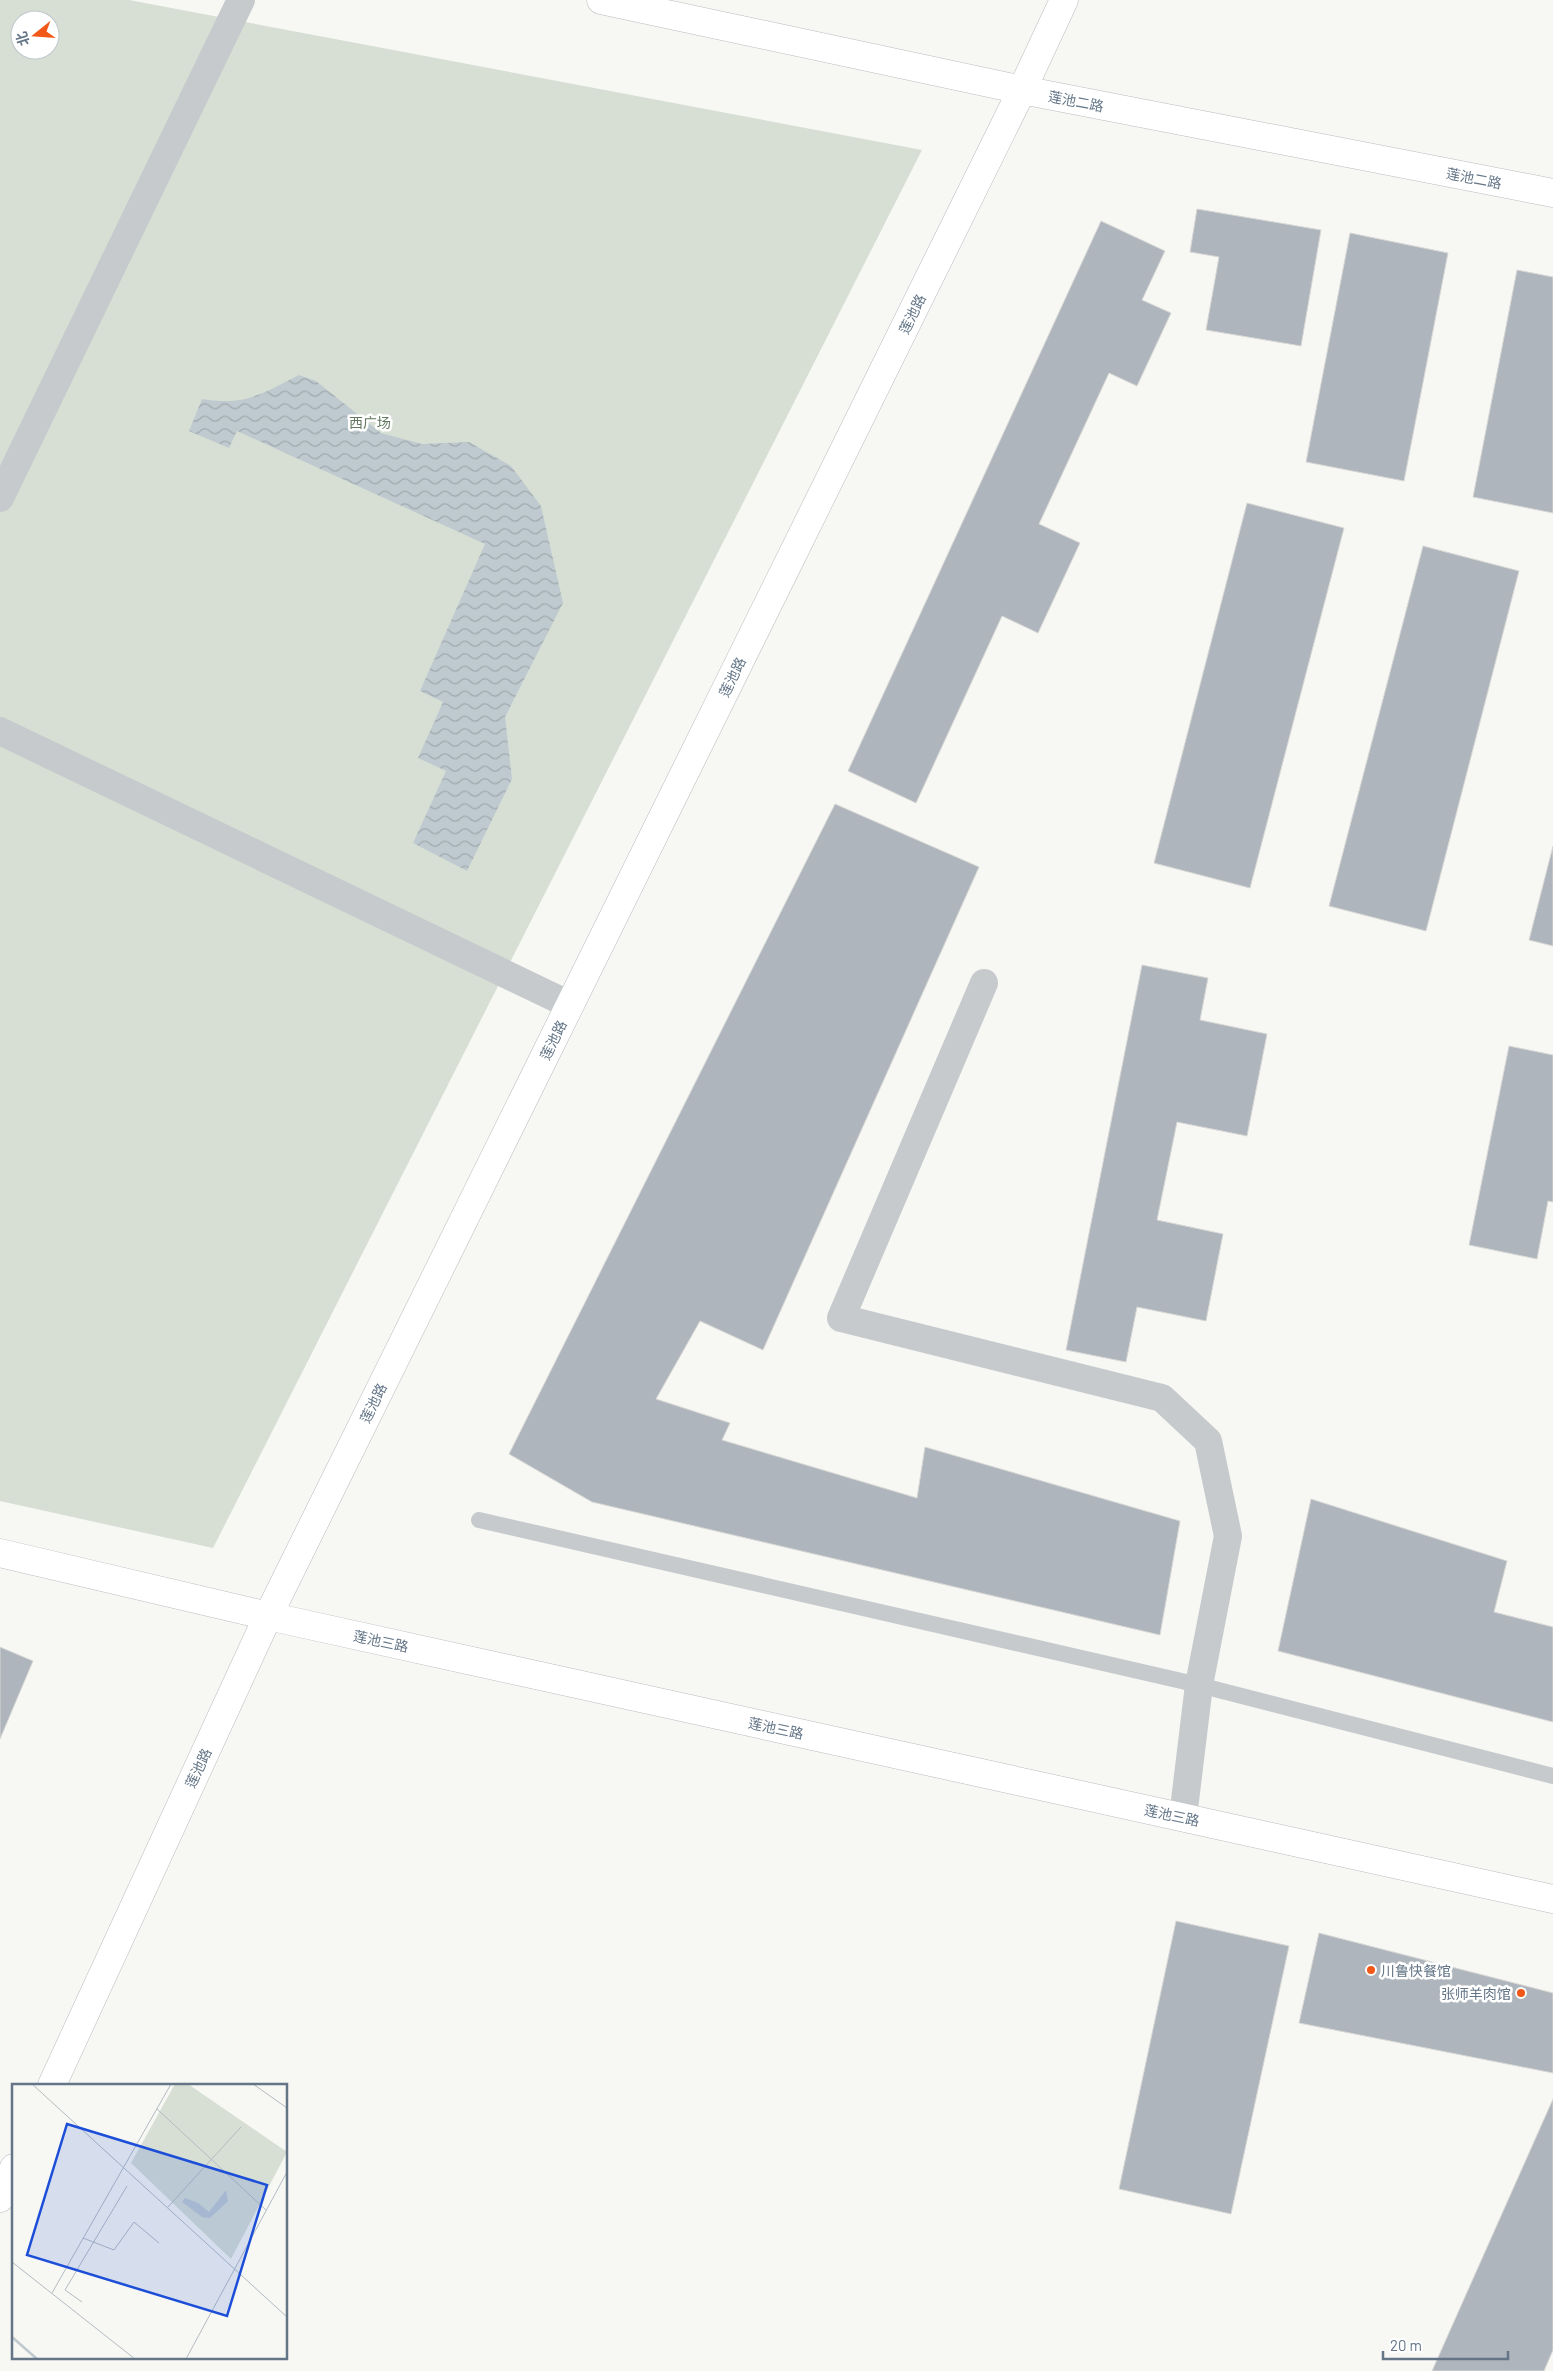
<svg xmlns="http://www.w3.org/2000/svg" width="1553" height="2371" font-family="Barlow,'Noto Sans SC',sans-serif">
	<defs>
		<pattern id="water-waves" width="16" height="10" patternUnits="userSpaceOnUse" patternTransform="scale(1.25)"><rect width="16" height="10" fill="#bfcad0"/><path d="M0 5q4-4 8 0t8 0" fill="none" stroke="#9fa9ae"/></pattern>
	</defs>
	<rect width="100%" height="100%" fill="#f7f7f3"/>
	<!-- green -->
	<path fill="#d7dfd4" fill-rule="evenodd" d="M 0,0 L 129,0 L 922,150 L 213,1548 L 0,1501 ZM 20,20 L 50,20 L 50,50 L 20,50 Z"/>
	<!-- water -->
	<path fill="url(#water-waves)" d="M 299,375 L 316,381 L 381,433 L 422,444 L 469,442 L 511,466 L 541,506 L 563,603 L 505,717 L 512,779 L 467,871 L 413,843 L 446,771 L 418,758 L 443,702 L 420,691 L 485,544 L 237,431 L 229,448 L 189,431 L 202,399 C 246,406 261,394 299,375 Z"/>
	<!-- building -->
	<path fill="#aeb5bc" stroke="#d8d8d6" d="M 1197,209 L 1321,230 L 1301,346 L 1206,330 L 1219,257 L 1190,252 Z
		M 1101,221 L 1165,251 L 1142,300 L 1171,313 L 1137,386 L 1109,373 L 1039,524 L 1080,543 L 1038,633 L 1002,616 L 916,803 L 848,771 Z
		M 1350,233 L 1448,253 L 1404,481 L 1306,462 Z
		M 1517,270 L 1553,277 L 1553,513 L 1473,497 Z
		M 1247,503 L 1344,528 L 1250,888 L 1154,863 Z
		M 1423,546 L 1519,571 L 1426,931 L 1329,906 Z
		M 835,804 L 979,867 L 763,1350 L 700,1321 L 656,1399 L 730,1423 L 722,1440 L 917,1498 L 925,1447 L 1180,1521 L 1160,1635 L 592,1502 L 509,1454 Z
		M 1553,846 L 1553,946 L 1529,940 Z
		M 1142,965 L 1208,978 L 1200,1020 L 1267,1034 L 1247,1136 L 1177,1122 L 1157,1220 L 1223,1234 L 1206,1321 L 1137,1307 L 1126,1362 L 1066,1350 Z
		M 1509,1046 L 1553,1055 L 1553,1202 L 1548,1201 L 1537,1259 L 1469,1245 Z
		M 1311,1499 L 1507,1561 L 1494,1612 L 1553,1627 L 1553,1722 L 1278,1651 Z
		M 0,1647 L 33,1661 L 0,1739 Z
		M 1176,1921 L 1289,1946 L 1231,2214 L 1119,2189 Z
		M 1319,1933 L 1553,1993 L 1553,2073 L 1299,2023 Z
		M 1553,2099 L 1553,2350 L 1544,2371 L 1432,2371 Z"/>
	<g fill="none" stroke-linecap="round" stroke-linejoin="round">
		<!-- secondary casing -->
		<g stroke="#b8bdc2" stroke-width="29">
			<path id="secondary" d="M 601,0 L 1022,90 L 1553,193
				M 0,1553 L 268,1616 L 1553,1899
				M 52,2085 L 268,1616 L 1022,90 L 1064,0
				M 0,2198 L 14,2168"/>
		</g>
		<!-- lane -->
		<path stroke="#c6cacd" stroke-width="16" d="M 479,1520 L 1199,1685 L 1553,1776"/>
		<!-- street -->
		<path stroke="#c6cacd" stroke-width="28" d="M 0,498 L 241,0
			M 0,731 L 570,1005
			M 984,983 L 841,1318 L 1162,1398 L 1208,1441 L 1228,1536 L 1199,1685 L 1183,1817"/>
		<!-- secondary -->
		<use href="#secondary" stroke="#fff" stroke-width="28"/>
	</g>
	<!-- markers -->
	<g fill="#f25818" stroke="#fff" stroke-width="2">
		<circle cx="1371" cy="1970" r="5"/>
		<circle cx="1521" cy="1993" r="5"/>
	</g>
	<g text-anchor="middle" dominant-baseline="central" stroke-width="5" stroke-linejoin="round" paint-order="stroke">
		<!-- street labels -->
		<g font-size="14" fill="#637587" stroke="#fff">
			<text transform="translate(1076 101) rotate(11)">莲池二路</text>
			<text transform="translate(1474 178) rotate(11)">莲池二路</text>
			<text transform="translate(912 314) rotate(-64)">莲池路</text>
			<text transform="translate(732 677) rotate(-64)">莲池路</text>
			<text transform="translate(553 1040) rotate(-64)">莲池路</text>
			<text transform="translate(373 1403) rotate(-64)">莲池路</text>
			<text transform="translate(381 1641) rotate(12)">莲池三路</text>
			<text transform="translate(776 1728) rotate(12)">莲池三路</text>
			<text transform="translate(198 1768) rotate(-65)">莲池路</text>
			<text transform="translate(1172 1815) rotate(12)">莲池三路</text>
		</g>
		<!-- park labels -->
		<g font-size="14" fill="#62785f" stroke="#fff">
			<text x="370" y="422">西广场</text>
		</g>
		<!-- poi labels -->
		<g font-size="14" fill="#637587" stroke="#fff" text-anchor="start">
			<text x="1381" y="1970">川鲁快餐馆</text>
			<text x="1511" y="1993" text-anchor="end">张师羊肉馆</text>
		</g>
	</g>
	<!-- overview -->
	<g transform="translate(12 2084)">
		<rect width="275" height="275" fill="#f7f7f3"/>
		<path d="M 163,0 L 176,0 L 275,68 L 219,175 L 119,79 Z" fill="#d7dfd4"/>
		<path d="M 214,106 L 216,117 L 198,134 L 190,133 L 170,118 L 173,114 L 186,119 L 197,128 Z" fill="#bfcad0"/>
		<path fill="none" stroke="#bfcad0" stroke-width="2.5" d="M 0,253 L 25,275"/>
		<path fill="none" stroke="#b3bbc2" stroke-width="1" d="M 20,0 L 275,233M 241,0 L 275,24M 145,25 L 254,126M 156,123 L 229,43M 71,154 L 102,166 L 122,138 L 147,159M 0,178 L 123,275M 40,209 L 159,0M 70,218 L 53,206 L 115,102M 174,275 L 275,88"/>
		<path fill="#1d4ed8" fill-opacity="0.15" stroke="#1d4ed8" stroke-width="2.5" d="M 55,40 L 255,101 L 215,232 L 15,171 Z"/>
		<rect width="275" height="275" fill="none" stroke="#637587" stroke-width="2.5"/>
	</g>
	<!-- north arrow -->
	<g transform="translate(35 35) rotate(253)"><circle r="24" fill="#ffffff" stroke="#c1c8cf"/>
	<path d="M0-4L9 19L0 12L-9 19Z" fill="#f25818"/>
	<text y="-8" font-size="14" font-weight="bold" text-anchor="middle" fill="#637587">北</text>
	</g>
	<!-- scale -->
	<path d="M1383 2351v8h125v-8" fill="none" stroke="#637587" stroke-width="2.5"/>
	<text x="1390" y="2351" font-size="15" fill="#637587" stroke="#ffffff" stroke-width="4" paint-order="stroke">20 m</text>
</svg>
